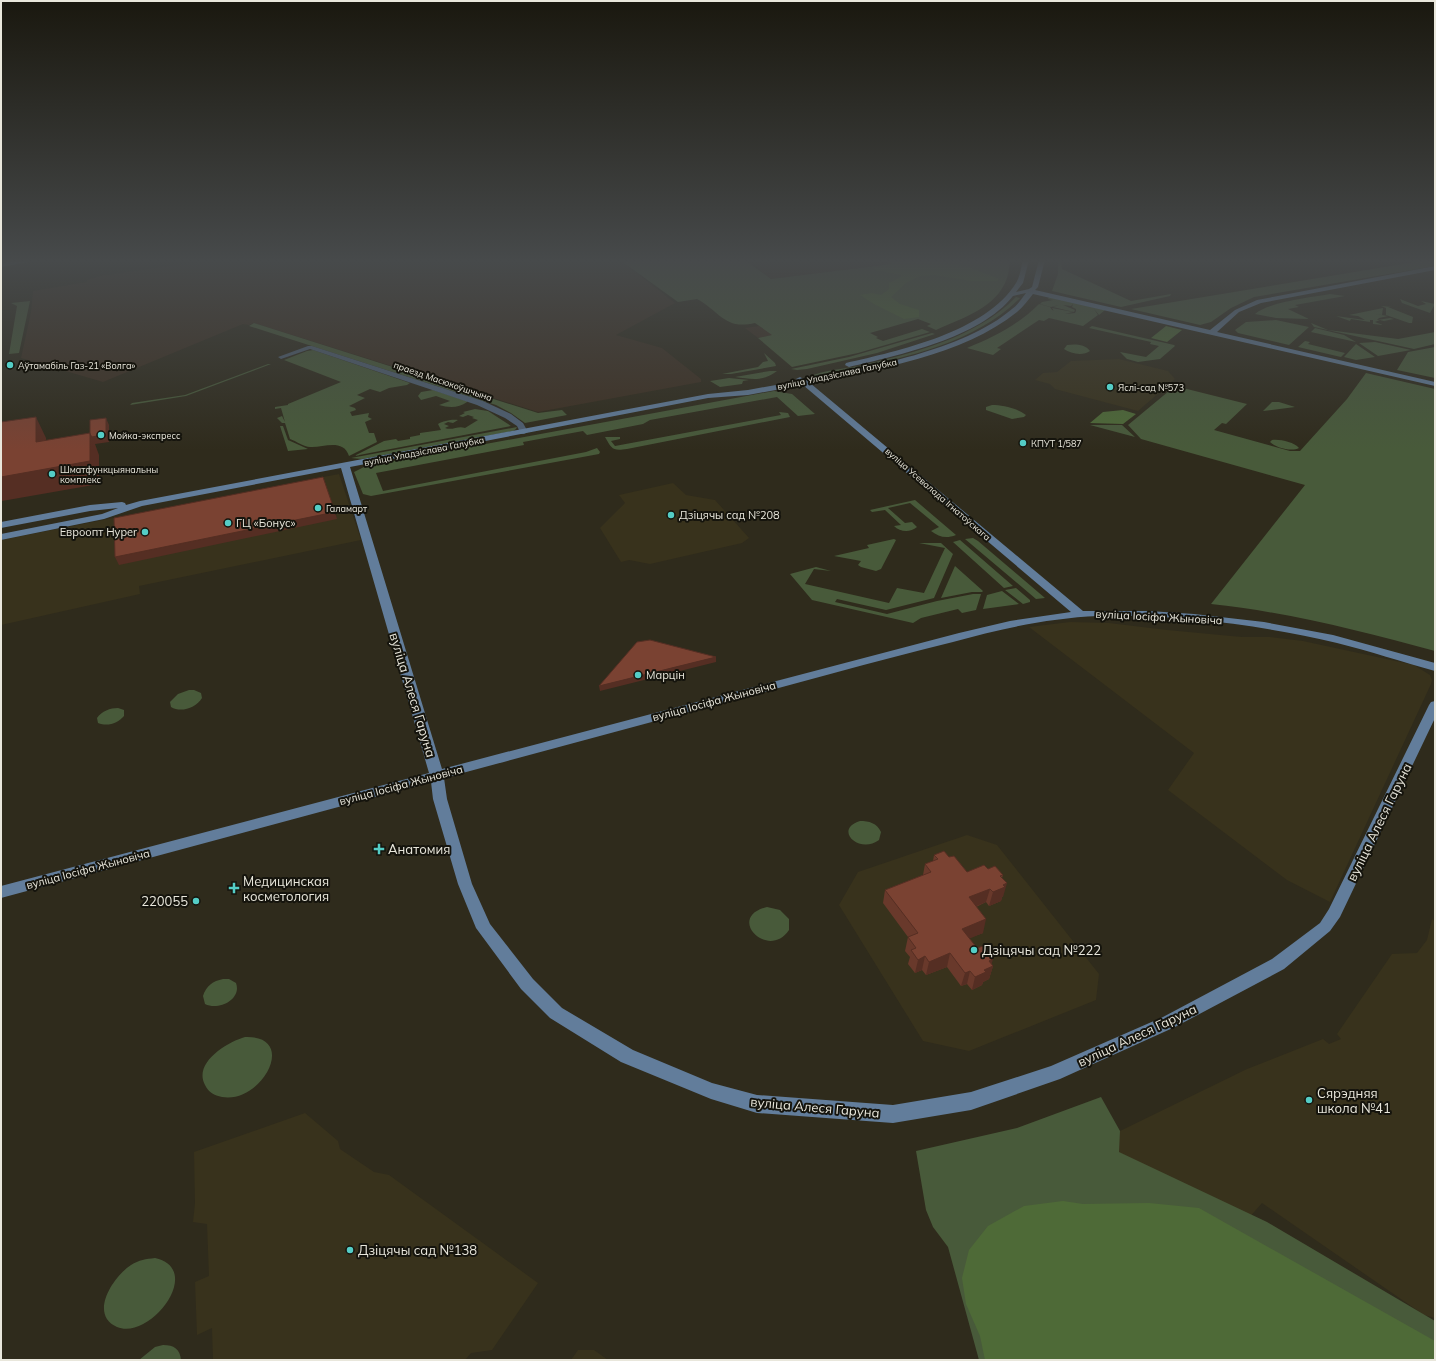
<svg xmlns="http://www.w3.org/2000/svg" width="1436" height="1361" font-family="Mulish,sans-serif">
	<rect width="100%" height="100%" fill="#2f2b1c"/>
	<!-- built -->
	<path fill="#38321c" d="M 1119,359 L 1168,371 L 1175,379 L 1138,411 L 1055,389 L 1050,384 L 1035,380 L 1043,373 L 1057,372 L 1071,361 Z
		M 339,474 L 361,540 L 139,586 L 140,594 L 1,625 L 1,540 Z
		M 673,483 L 686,495 L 715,500 L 749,538 L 742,543 L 650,564 L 629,560 L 621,562 L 600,528 L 625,503 L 619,495 Z
		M 1070,622 L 1109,623 L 1167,630 L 1242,637 L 1270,637 L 1303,641 L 1414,665 L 1430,675 L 1432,680 L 1431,684 L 1330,902 L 1287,880 L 1168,790 L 1194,753 L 1029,627 Z
		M 967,835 L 997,845 L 1099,974 L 1096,1000 L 969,1051 L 923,1041 L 839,905 L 858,872 Z
		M 1432,919 L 1435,921 L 1435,1318 L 1424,1315 L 1262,1203 L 1247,1220 L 1118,1152 L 1120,1131 L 1247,1069 L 1323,1039 L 1329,1044 L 1341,1039 L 1337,1034 L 1392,954 L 1417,953 L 1427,940 Z
		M 305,1113 L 338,1141 L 340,1149 L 374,1172 L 389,1175 L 538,1283 L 492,1350 L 471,1353 L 465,1360 L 213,1360 L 212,1328 L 197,1335 L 195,1282 L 209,1276 L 207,1224 L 193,1222 L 195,1203 L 194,1152 Z
		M 578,1350 L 594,1350 L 608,1360 L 571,1360 Z"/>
	<!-- industrial -->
	<path fill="#3d3022" d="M 212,260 L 620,260 L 675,303 L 616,335 L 662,348 L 701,379 L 701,382 L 538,412 L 254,323 L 249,325 L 243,324 L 103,382 L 21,358 L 31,312 L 33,291 L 87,282 L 87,280 L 100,276 Z
		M 747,260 L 885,260 L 892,264 L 771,279 Z
		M 759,326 L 773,335 L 758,338 L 745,328 Z"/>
	<!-- green -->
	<path fill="#485a3a" d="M 620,260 L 745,260 L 771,279 L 892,264 L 886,260 L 1010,260 C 1009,266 1009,273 1007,278 C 997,308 962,318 936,330 L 927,326 L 931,324 L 918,319 L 870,333 L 878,337 L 876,338 L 883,341 L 922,329 L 930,332 L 858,353 L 792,367 L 758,338 L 772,335 L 755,323 C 724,330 721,312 697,299 L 678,302 Z
		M 1058,260 L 1061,260 L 1062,269 L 1131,301 L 1171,294 L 1170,296 L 1121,307 L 1052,291 L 1058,274 Z
		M 1427,260 L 1435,260 L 1435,266 L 1254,297 L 1231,308 L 1211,322 L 1200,325 L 1131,309 Z
		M 1330,294 L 1345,296 L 1295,305 L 1299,307 L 1288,309 L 1309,319 L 1276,318 L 1255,314 C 1268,302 1313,297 1330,294 Z
		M 1016,297 L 1020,298 C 976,342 909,357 850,369 C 838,372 821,378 808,377 C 824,370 843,369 859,366 C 913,353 976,338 1016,297 Z
		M 1049,297 L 1105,310 L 1099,315 L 1094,309 L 1098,315 L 1083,326 L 1049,318 L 1044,321 L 1039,320 L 997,348 L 1001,349 L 993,355 L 967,348 C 994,337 1018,325 1039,304 L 1050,307 L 1052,310 L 1062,313 L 1054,311 L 1052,308 L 1073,312 L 1065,314 L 1075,313 L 1076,311 L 1076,309 L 1072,307 L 1073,304 L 1071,306 L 1063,305 L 1075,310 L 1074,312 L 1053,307 L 1059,305 L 1051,307 L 1040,304 L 1042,302 L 1053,300 L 1048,299 Z
		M 1400,299 L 1418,306 L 1426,304 L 1421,301 L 1435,304 L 1430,313 L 1402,303 Z
		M 30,301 L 19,353 L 9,354 L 17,306 L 11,303 Z
		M 1381,306 L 1392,307 L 1388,307 L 1413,317 L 1412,323 L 1409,323 L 1386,315 L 1386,308 Z
		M 1383,308 L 1382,315 L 1374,314 L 1388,316 L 1379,318 L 1377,320 L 1390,318 L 1394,319 L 1384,321 L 1391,323 L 1380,320 L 1375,322 L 1383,325 L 1373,324 L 1373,320 L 1370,320 L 1370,322 L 1351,319 L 1350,321 L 1336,316 L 1365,320 L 1358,316 L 1349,315 Z
		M 1276,320 L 1309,327 L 1289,345 L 1238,333 L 1235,330 L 1246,322 Z
		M 254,323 L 538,413 L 562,410 L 567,415 L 525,423 L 511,413 L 496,405 L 249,326 Z
		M 1311,323 L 1328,330 L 1398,339 L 1435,332 L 1435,344 L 1414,349 L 1314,327 Z
		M 1092,326 L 1174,345 L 1175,346 L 1160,359 L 1138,362 L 1127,359 L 1120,352 L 1146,357 L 1159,346 L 1150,344 L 1151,342 L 1089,328 Z
		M 1315,328 L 1344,335 L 1356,342 L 1311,332 Z
		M 932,333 L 935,334 L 877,353 L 807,369 L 797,370 L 791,369 L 849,357 Z
		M 1305,341 L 1310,342 L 1308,344 L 1345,353 L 1341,357 L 1298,347 Z
		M 1375,342 L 1411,350 L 1378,356 L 1359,343 Z
		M 1356,344 L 1375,357 L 1356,360 L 1344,357 Z
		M 1067,345 C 1075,344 1085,344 1090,351 C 1083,356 1071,354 1064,349 Z
		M 1435,347 L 1435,378 L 1397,370 L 1408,352 Z
		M 313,350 L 410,383 L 407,385 L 389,388 L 380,392 L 370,389 L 357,395 L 365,398 L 349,406 L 355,408 L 356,410 L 350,412 L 352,416 L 369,413 L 368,417 L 372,419 L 365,422 L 369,433 L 374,433 L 377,442 L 349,456 C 343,438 323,448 310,447 C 304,447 296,441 290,439 L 285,423 L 282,423 L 277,418 L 282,416 L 285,422 L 281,408 L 275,409 L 275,407 L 288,405 L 288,404 L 341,382 L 284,360 L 307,351 Z
		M 764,353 L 775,363 L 776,366 L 731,374 L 722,374 L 758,367 L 763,362 L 768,361 Z
		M 268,364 L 271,364 L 186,396 L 130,405 L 132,403 L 185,395 Z
		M 770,371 L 777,371 C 762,382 752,379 735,377 Z
		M 1366,373 L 1435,389 L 1435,651 C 1361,631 1287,612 1211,604 L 1305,485 L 1141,439 L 1128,425 L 1175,386 L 1247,404 L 1226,424 L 1222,423 L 1214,430 L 1290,451 L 1300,451 L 1347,399 Z
		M 729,378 L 749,380 L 743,381 L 742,384 L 720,387 L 710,381 Z
		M 433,390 L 467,401 L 467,402 C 459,408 449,408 439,405 L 450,401 L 436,396 L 421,400 L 418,396 L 421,392 Z
		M 774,391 L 792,394 L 815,414 L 798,416 L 777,397 L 650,420 L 643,424 L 587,435 L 583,431 L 523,442 L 524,445 L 376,473 L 383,491 L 586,452 L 597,448 L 600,452 L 599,454 L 371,496 L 363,494 L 354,472 L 366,466 Z
		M 1272,402 L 1279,402 L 1295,407 L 1263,411 Z
		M 992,405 C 1002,405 1017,408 1026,415 L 1024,417 L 1012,419 L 986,410 L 986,407 Z
		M 475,409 L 488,411 L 511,426 L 354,456 L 384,441 L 396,439 L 398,441 L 410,439 L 410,437 L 420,435 L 420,433 L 441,430 L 438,424 C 443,421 452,419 458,420 L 453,423 L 448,422 L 444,424 L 449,426 L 445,428 C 453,431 458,425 465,428 L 478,420 L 472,418 L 474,417 L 468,415 L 463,417 L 459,416 L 465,413 L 463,412 Z
		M 779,412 L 788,413 L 790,417 L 627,449 C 612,451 612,449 605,437 L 620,437 L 620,439 L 611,441 L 615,446 L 781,415 Z
		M 1090,425 L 1122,425 L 1135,437 Z
		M 280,426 L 283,426 L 288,440 L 308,449 L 288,451 Z
		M 517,427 L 516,429 L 513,431 L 362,459 L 351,458 Z
		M 1272,440 C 1280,439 1294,442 1299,448 C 1292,452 1276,448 1270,442 Z
		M 915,500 L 956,535 C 946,539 939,537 931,531 L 939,527 L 910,503 L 888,508 L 905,523 L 912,522 L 917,527 C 910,533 900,532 894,526 L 901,525 L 885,510 L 872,512 L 870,510 Z
		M 973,538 L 978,541 L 1045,598 L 1036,599 L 965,539 Z
		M 894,539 L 896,540 L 881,569 L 876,571 L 861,567 L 858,565 L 861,561 L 834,556 L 869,548 L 867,545 Z
		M 960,540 L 1013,586 L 1004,588 L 953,542 Z
		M 919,543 L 941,543 L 953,554 L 934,598 L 886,610 L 837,599 L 835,602 L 887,614 L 937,601 L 973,594 L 981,594 L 976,610 L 962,613 L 958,609 L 921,618 L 913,623 L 812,600 L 790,574 L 816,567 L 831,571 L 814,569 L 805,584 L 889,603 L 897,588 L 924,593 L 945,548 Z
		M 955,566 L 983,591 L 982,592 L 972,592 L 941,598 Z
		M 1016,588 L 1030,600 L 1030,602 L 1023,604 L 1005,590 Z
		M 1002,591 L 1019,604 L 983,609 L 987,595 Z
		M 189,690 L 194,690 L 201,693 L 202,698 C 196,708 181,713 171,707 L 170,702 L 178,694 Z
		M 118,708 L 124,710 L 124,716 C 118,723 108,727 98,723 L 97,718 C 102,711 110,708 118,708 Z
		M 860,821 C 869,821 877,823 881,832 L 879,840 C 859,855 833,829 860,821 Z
		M 767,907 L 780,910 L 789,919 L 789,930 C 768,961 725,917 767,907 Z
		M 223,979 L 229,979 L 236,983 C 242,999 219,1011 205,1004 L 203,996 C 206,986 213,981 223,979 Z
		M 245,1037 C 299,1035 262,1104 222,1097 C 214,1095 209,1093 205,1085 C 193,1063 227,1042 245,1037 Z
		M 1101,1097 L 1120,1131 L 1119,1152 L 1267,1222 L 1435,1321 L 1435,1360 L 979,1360 L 948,1247 L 933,1227 L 926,1210 L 916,1151 L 1017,1128 Z
		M 155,1258 C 205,1269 150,1341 117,1327 C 88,1314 114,1276 131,1265 C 139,1260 146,1259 155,1258 Z
		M 163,1345 C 174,1345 180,1349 181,1360 L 139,1360 L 155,1347 Z"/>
	<!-- forest -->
	<path fill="#4e6a37" d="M 886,260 L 933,260 L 971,268 L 999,279 L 997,281 L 971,281 L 934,275 L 920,276 L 906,283 L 891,297 L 900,304 L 919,310 L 919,317 L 904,319 L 874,304 L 860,295 L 872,293 L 881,295 L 889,289 L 889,283 L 901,277 L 901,275 L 875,270 L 872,267 L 892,264 Z
		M 1166,326 L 1182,330 L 1167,342 L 1151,338 Z
		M 1123,410 L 1136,414 L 1123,424 L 1090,423 L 1103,412 Z
		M 1063,1201 L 1083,1204 L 1149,1203 L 1199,1208 L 1435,1341 L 1435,1360 L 985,1360 L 980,1336 L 966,1304 L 962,1278 L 969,1250 L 988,1226 L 1024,1206 Z"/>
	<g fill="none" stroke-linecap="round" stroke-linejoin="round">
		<!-- street -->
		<path fill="#4f6073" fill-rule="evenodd" d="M 25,260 L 39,260 L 1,267 L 1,263 Z
			M 308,346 L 312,346 L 483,401 L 511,414 L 523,423 L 528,432 L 524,434 L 521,434 L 517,426 L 505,418 L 477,405 L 310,349 L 281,359 L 278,357 Z"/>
		<!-- secondary -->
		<path fill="#627d9b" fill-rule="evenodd" d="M 1023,260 L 1029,260 L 1023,283 L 1016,292 L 1029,289 L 1032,287 L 1039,260 L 1045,260 L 1038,287 L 1035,290 L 1210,330 L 1235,310 L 1257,300 L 1435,266 L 1435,270 L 1261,303 L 1239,312 L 1217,332 L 1435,382 L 1435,386 L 1033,294 C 1028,300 1023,307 1017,312 C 964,355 876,370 810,383 L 1083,611 L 1149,611 L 1194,614 L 1264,622 L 1333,635 L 1435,663 L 1435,671 C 1402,662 1370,651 1337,643 C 1262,625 1175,614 1098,616 C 1049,618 1000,629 953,642 C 913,652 873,662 834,673 C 704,708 574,743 444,778 L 447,799 L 472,884 L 490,924 L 533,979 L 562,1008 L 633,1050 L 712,1083 L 757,1095 L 893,1105 L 971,1092 L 1051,1066 L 1163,1017 L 1272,959 L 1320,923 L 1329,909 L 1429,705 L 1431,702 L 1435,701 L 1435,718 L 1340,917 L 1330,931 L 1284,969 L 1175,1027 L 1060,1079 L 971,1110 L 893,1123 L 757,1113 L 711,1099 L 621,1062 L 550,1018 L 521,989 L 476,928 L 458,884 L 433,799 L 431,782 L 1,898 L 1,886 L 429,773 L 341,468 L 142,506 L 104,519 L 1,540 L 1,534 L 102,514 L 118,508 L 90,511 L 1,528 L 1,522 L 90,505 L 122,502 L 125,503 L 126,505 L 140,501 L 708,394 L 748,390 L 798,381 L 796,379 L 800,377 L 806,380 C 868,367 963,351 1012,309 C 1018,305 1022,298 1026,293 L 1013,296 C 980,338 899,355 849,367 L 845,365 L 846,363 C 898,351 986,332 1016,283 C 1020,277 1021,267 1023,260 ZM 803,385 L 1071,612 L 1010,621 L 959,633 L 442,769 L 350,467 L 708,398 L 748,395 Z"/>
	</g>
	<!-- wall -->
	<path fill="#69392b" d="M 799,260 L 825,260 L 803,263 Z
		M 934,855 L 949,857 L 967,872 L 988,869 L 1003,875 L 1002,878 L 1003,897 L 1002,897 L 1001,901 L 989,906 L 986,902 L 976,907 L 983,933 L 969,938 L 993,966 L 989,979 L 983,982 L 982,985 L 972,990 L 967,984 L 961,986 L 947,967 L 926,975 L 922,970 L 915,973 L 908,964 L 910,957 L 905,951 L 908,937 L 883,903 L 885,890 L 923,875 L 925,864 L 933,861 Z"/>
	<!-- shaded-wall -->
	<path fill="#552e23" d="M 804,260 L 825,260 L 803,263 Z
		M 36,417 L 46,438 L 46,464 L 36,442 Z
		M 106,418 L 109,425 L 109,442 L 95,444 L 99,455 L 99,484 L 2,501 L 1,499 L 1,477 L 90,433 Z
		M 335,512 L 337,519 L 119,565 L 115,557 Z
		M 716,657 L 716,662 L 600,691 L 599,686 Z
		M 1007,883 L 1003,897 L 1002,897 L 1001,901 L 989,906 L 993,892 L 1003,885 Z
		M 990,889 L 986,902 L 965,911 L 969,897 Z
		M 986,919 L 983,933 L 959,943 L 962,929 Z
		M 950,953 L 947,967 L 926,975 L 929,962 Z
		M 925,956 L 922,970 L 915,973 L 918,960 Z
		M 993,959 L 991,966 L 993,966 L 989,979 L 983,982 L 982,985 L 972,990 L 975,977 L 984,970 L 989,961 Z
		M 970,971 L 967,984 L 961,986 L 965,973 Z"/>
	<!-- building -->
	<path fill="#7a4232" stroke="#552e23" d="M 36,417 L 36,442 L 90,433 L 90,461 L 1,477 L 1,422 Z
		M 106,418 L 106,434 L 92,437 L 90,434 L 90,420 Z
		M 323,477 L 335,512 L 115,557 L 114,518 Z
		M 650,640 L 716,657 L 599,686 L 637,642 Z
		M 944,851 L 949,857 L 954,856 L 967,872 L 984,865 L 988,869 L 995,866 L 1003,875 L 1000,876 L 1007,883 L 1003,885 L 1005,887 L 993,892 L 990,889 L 969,897 L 986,919 L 962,929 L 977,948 L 983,946 L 993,959 L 989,961 L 993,966 L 984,970 L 986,972 L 975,977 L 970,971 L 965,973 L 950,953 L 929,962 L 925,956 L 918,960 L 911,950 L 916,948 L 908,937 L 918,933 L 885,890 L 931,872 L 925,864 L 938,859 L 934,855 Z"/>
	<!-- sky -->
	<linearGradient id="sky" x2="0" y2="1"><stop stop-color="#1a180f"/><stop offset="0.58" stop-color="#474a4b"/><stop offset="1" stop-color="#474a4b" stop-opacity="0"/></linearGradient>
	<rect width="1436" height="450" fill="url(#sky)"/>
	<!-- markers -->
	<g fill="#54cdc6" stroke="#15140d" stroke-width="1.5">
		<circle cx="10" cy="365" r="4"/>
		<circle cx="1110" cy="387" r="4"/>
		<circle cx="101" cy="435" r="4"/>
		<circle cx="1023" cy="443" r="4"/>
		<circle cx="52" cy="474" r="4"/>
		<circle cx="318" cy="508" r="4"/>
		<circle cx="671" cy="515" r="4"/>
		<circle cx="228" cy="523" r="4"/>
		<circle cx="145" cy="532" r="4"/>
		<circle cx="638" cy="675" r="4"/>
		<path d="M377 843h4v4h4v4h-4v4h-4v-4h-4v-4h4z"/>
		<path d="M232 882h4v4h4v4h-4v4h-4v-4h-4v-4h4z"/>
		<circle cx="196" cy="901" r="4"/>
		<circle cx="974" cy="950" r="4"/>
		<circle cx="1309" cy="1100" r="4"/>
		<circle cx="350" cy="1250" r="4"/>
	</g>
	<g text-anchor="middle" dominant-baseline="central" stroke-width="4" stroke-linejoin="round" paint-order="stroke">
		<!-- far-poi labels -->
		<g font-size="9" fill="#e9e7dc" stroke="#15140d" text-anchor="start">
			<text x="18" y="365">Аўтамабіль Газ-21 «Волга»</text>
			<text x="1118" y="387">Яслі-сад №573</text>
			<text x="109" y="435">Мойка-экспресс</text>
			<text x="1031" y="443">КПУТ 1/587</text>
			<text x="60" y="469">Шматфункцыянальны<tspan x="60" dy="10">комплекс</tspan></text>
			<text x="326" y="508">Галамарт</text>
		</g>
		<!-- far-street labels -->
		<g font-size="9" fill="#e9e7dc" stroke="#15140d">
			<text transform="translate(837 374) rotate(-12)">вуліца Уладзіслава Галубка</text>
			<text transform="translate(443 381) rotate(19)">праезд Масюкоўшчына</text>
			<text transform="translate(424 451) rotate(-11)">вуліца Уладзіслава Галубка</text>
			<text transform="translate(938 494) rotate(41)">вуліца Усевалада Ігнатоўскага</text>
		</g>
		<!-- poi labels -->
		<g font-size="11" fill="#e9e7dc" stroke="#15140d" text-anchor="start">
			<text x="679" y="515">Дзіцячы сад №208</text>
			<text x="236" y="523">ГЦ «Бонус»</text>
			<text x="137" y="532" text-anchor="end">Евроопт Hyper</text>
			<text x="646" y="675">Марцін</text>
		</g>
		<!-- street labels -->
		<g font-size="11" fill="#e9e7dc" stroke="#15140d">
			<text transform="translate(1159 617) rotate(3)">вуліца Іосіфа Жыновіча</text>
			<text transform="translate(714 701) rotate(-15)">вуліца Іосіфа Жыновіча</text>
			<text transform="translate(401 785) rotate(-15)">вуліца Іосіфа Жыновіча</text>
			<text transform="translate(88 869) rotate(-15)">вуліца Іосіфа Жыновіча</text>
		</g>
		<!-- near-street labels -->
		<g font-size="13" fill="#e9e7dc" stroke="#15140d">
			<text transform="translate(413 695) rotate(73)">вуліца Алеся Гаруна</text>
			<text transform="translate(1379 822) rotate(-64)">вуліца Алеся Гаруна</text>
			<text transform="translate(1137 1035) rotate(-25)">вуліца Алеся Гаруна</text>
			<text transform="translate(815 1107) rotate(5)">вуліца Алеся Гаруна</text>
		</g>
		<!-- near-poi labels -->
		<g font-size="13" fill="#e9e7dc" stroke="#15140d" text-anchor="start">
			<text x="388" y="849">Анатомия</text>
			<text x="243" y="881">Медицинская<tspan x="243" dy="15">косметология</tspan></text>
			<text x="188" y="901" text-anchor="end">220055</text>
			<text x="982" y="950">Дзіцячы сад №222</text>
			<text x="1317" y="1093">Сярэдняя<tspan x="1317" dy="15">школа №41</tspan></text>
			<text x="358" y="1250">Дзіцячы сад №138</text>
		</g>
	</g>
	<!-- border -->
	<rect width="1436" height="1361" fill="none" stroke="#e9e7dc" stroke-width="4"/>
</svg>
